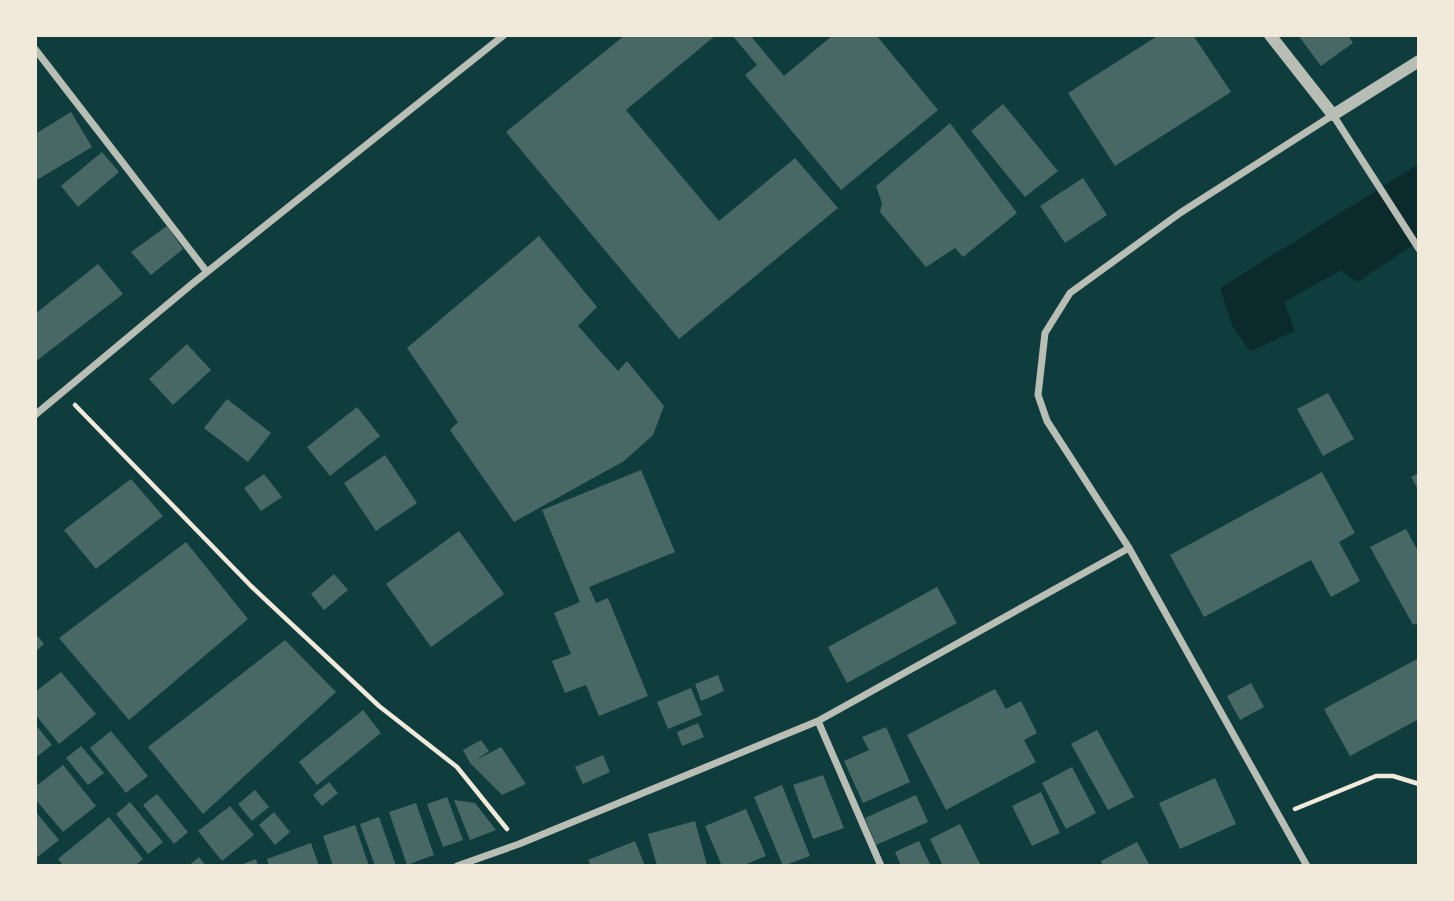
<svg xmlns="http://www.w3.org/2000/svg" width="1454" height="901" font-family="'Fira Sans',sans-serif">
	<rect width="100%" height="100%" fill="#0f3d3e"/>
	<!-- water -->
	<path fill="#0a2a2b" d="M 1419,164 L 1419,241 L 1357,282 L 1341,270 L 1284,302 L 1295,331 L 1250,351 L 1232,325 L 1220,288 Z"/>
	<!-- building -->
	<path fill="#486865" d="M 625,35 L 716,35 L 626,110 L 719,221 L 795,158 L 838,208 L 679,339 L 506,132 Z
		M 732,35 L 750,35 L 784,76 L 833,35 L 876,35 L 938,110 L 841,190 L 745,75 L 757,65 Z
		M 1159,35 L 1193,35 L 1231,92 L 1115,166 L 1068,93 Z
		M 1298,35 L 1348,35 L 1353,43 L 1321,66 Z
		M 1003,104 L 1058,171 L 1025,197 L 971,131 Z
		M 71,112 L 92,147 L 35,181 L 35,134 Z
		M 950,123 L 1017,213 L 963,257 L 955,248 L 926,267 L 880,212 L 882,203 L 876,186 Z
		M 102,152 L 119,172 L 78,207 L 61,186 Z
		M 1083,178 L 1107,215 L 1065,243 L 1040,206 Z
		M 167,226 L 183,249 L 151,275 L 131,252 Z
		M 539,236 L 597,307 L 578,326 L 618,371 L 627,361 L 664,406 L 653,435 L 624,461 L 514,522 L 450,430 L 458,422 L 407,348 Z
		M 98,264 L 123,294 L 35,362 L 35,314 Z
		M 187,344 L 211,370 L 173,405 L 149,379 Z
		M 1328,393 L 1354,439 L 1323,456 L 1297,409 Z
		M 227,399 L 271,433 L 248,462 L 204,428 Z
		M 357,407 L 380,436 L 330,476 L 307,447 Z
		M 385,455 L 417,503 L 376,531 L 344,483 Z
		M 641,470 L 675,552 L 589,587 L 596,603 L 608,598 L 648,696 L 599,716 L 586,685 L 565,693 L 552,661 L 571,654 L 554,613 L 580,602 L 542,510 Z
		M 1322,472 L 1355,533 L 1339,542 L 1360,581 L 1331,597 L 1311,560 L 1204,617 L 1170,555 Z
		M 1419,473 L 1419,491 L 1411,477 Z
		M 264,474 L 282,497 L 261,511 L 244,488 Z
		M 131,479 L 163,516 L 96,569 L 64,530 Z
		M 1406,529 L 1419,553 L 1419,622 L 1413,625 L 1370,547 Z
		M 459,531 L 504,594 L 431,647 L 386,584 Z
		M 186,542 L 248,619 L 129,720 L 59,638 Z
		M 334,574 L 348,590 L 324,610 L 311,594 Z
		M 937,587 L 957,623 L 847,683 L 828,647 Z
		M 35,633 L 44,644 L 35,652 Z
		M 285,640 L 336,692 L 203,814 L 148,747 Z
		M 1419,658 L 1419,719 L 1350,756 L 1324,709 Z
		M 61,672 L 96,714 L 59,744 L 35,714 L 35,692 Z
		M 718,675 L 724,691 L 701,701 L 695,684 Z
		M 1251,683 L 1264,707 L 1240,720 L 1227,696 Z
		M 691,688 L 702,715 L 668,729 L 657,702 Z
		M 995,689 L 1006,709 L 1021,701 L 1037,733 L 1024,740 L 1036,762 L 946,810 L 907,735 Z
		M 363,710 L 381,733 L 317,785 L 299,762 Z
		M 698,723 L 704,737 L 682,746 L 677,732 Z
		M 35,724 L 52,745 L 35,758 Z
		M 886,727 L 910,782 L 863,803 L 844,761 L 869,750 L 862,737 Z
		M 1097,730 L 1134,797 L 1108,810 L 1071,744 Z
		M 111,731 L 148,776 L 126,793 L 90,748 Z
		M 481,740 L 489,751 L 476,760 L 501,747 L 526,784 L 502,795 L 470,763 L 463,750 Z
		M 81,746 L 104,773 L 88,785 L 66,758 Z
		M 603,755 L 610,772 L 583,784 L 575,767 Z
		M 63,765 L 96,806 L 63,832 L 35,799 L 35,787 Z
		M 1072,767 L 1096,813 L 1066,829 L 1042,783 Z
		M 823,775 L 844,828 L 813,839 L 793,785 Z
		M 1215,778 L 1236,824 L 1180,849 L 1159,803 Z
		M 329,782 L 338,793 L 322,806 L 313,795 Z
		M 782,785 L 810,856 L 783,866 L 754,797 Z
		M 255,790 L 269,807 L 252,821 L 238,804 Z
		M 1041,792 L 1060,833 L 1032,846 L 1012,806 Z
		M 157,794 L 188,832 L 174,844 L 143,805 Z
		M 916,795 L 928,822 L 876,845 L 865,818 Z
		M 447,797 L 463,840 L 443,847 L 427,804 Z
		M 454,800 L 475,803 L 496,830 L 470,840 Z
		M 130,802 L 163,842 L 148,854 L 116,814 Z
		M 416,803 L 434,855 L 407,865 L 389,812 Z
		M 230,806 L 254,835 L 222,861 L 198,831 Z
		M 746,809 L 766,856 L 742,866 L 722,866 L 705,826 Z
		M 35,811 L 59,840 L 35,859 Z
		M 274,812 L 290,832 L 275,845 L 259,825 Z
		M 109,817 L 143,859 L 134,866 L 64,866 L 58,859 Z
		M 379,817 L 396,866 L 375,866 L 360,824 Z
		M 695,821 L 707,865 L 657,866 L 648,834 Z
		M 960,824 L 981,866 L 943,866 L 930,839 Z
		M 355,825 L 369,866 L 333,866 L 323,836 Z
		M 635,841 L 645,866 L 591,866 L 588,860 Z
		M 919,841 L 931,866 L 901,866 L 895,852 Z
		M 1137,842 L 1150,866 L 1103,866 L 1101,861 Z
		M 311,843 L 319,866 L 269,866 L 267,859 Z
		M 199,857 L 206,866 L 188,866 Z
		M 256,859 L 258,866 L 238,866 Z"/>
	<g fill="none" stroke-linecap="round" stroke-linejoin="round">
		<!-- path -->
		<path stroke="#f1e9da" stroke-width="4.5" d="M 75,405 L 251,586 L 379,706 L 457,767 L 507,829
			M 1295,809 L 1376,776 L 1393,776 L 1419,784"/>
		<!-- minor -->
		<path stroke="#b8beb3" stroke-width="7" d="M 35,49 L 207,272
			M 35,415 L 192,284 L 504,35
			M 818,721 L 881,866
			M 457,866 L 519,844 L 818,721 L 1129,548
			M 1307,866 L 1129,548 L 1047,421 L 1038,395 L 1045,333 L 1070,293 L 1180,213 L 1333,115 L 1419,249"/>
		<!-- tertiary -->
		<path stroke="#b8beb3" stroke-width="12" d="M 1270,35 L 1333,115 L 1419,61"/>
	</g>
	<!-- border -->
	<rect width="1454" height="901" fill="none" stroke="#f1e9da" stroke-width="74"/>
</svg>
